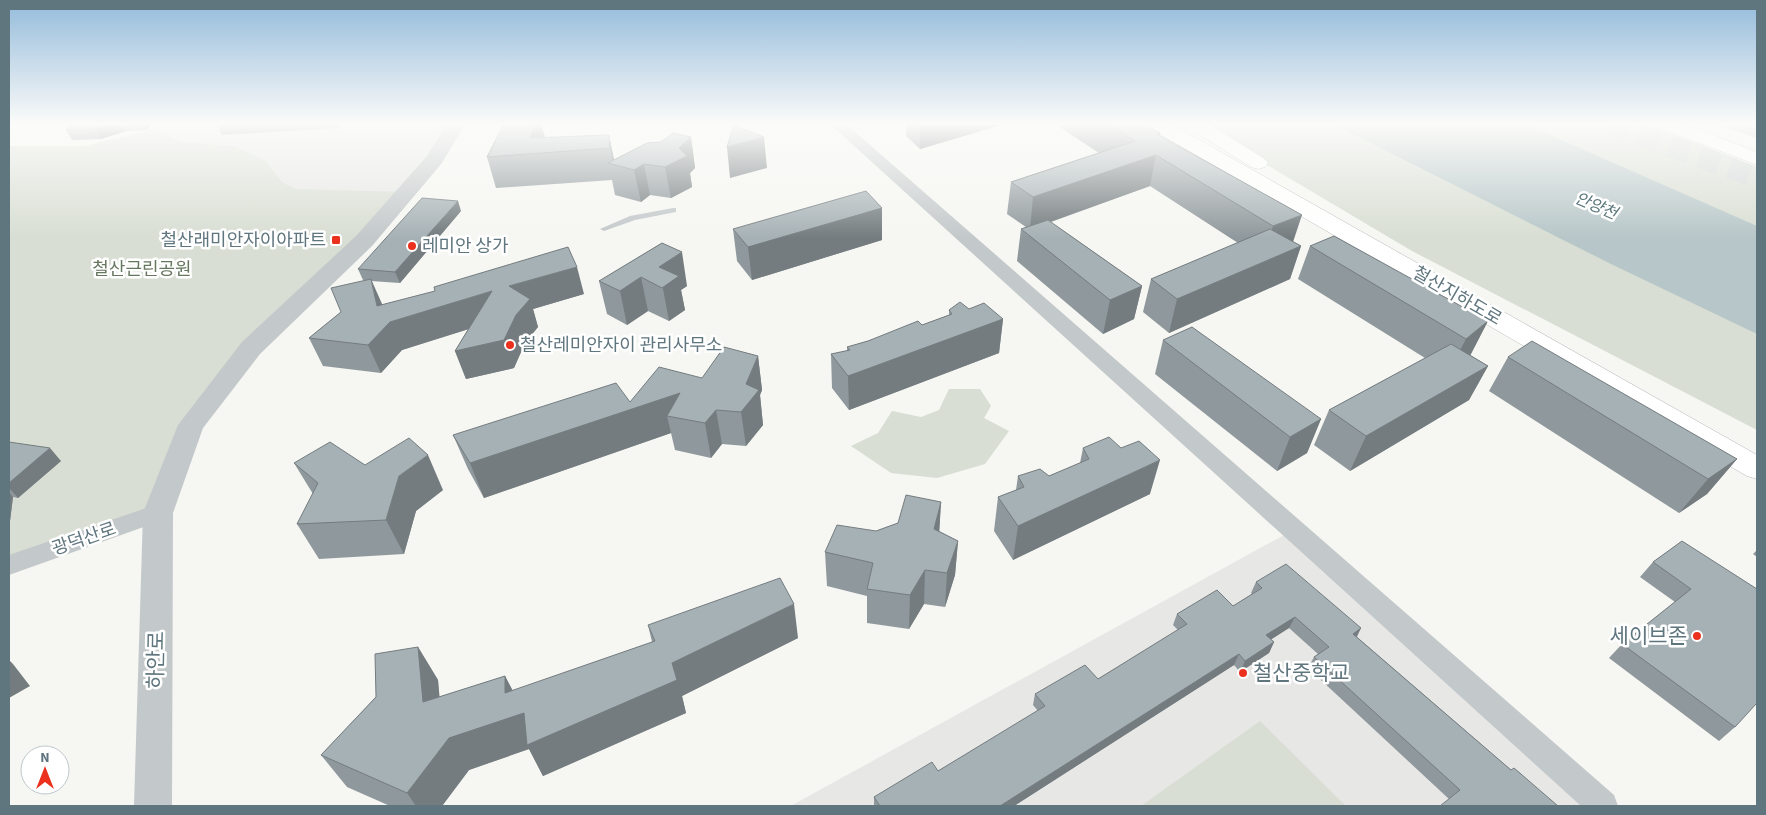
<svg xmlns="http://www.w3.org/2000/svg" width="1766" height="815" font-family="'Source Sans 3','Noto Sans KR',sans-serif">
	<rect width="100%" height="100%" fill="#f6f6f2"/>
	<!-- built -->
	<path fill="#e7e7e6" d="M 159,124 L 456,124 L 435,159 L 406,192 L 371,192 L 296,189 L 282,182 L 266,161 L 234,146 L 181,142 L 154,129 Z
		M 1293,530 L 1603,806 L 790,806 L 796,803 Z"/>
	<!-- green -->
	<path fill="#d8ded3" d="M 1198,124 L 1648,124 L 1757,167 L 1757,430 L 1412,251 Z
		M 154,129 L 181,142 L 234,146 L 266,161 L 282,182 L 296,189 L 406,192 L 191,425 L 158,513 L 9,565 L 9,146 L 85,146 Z
		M 949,389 L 980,389 L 991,406 L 984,418 L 1009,431 L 985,464 L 937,478 L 891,473 L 851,446 L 878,433 L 892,411 L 921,417 L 939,410 Z
		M 1260,721 L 1346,806 L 1141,806 Z"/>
	<!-- water -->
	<path fill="#b7c6c8" d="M 1333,124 L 1525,124 L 1757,226 L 1757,334 L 1611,264 Z"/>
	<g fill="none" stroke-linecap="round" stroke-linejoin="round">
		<!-- trunk-tunnel -->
		<path stroke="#d0d6d5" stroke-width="21" stroke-dasharray="21 11" stroke-linecap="butt" d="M 1609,124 L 1757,178"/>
		<!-- primary casing -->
		<g stroke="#b4babc" stroke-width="1">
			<path id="primary" d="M 1148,124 L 1171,124 L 1757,455 L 1757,479 L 1747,476 L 1150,128 Z
				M 1187,124 L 1209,124 L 1265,159 L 1268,163 L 1265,167 L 1258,169 L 1251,167 L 1189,128 Z
				M 1659,124 L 1685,124 L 1757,152 L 1757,165 L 1661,128 Z"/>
		</g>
		<!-- service -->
		<path fill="#c3c8ca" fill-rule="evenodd" d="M 673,208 L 676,208 L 676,212 L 635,220 L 604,231 L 600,229 L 630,216 Z"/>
		<!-- minor -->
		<path fill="#c3c8ca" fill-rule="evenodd" d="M 830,124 L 846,124 L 1614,795 L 1618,806 L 1581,806 Z
			M 1722,124 L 1743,124 L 1757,129 L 1757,138 L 1724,127 Z
			M 158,504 L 166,507 L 170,513 L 166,519 L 9,575 L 9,555 Z"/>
		<!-- tertiary -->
		<path fill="#c3c8ca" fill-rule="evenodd" d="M 447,124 L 465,124 L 442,163 L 372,246 L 260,354 L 203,428 L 173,513 L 172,806 L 134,806 L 143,513 L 178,425 L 242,342 L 356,236 L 427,156 Z"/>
		<!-- primary -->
		<use href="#primary" fill="#fff" fill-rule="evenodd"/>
	</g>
	<!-- wall -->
	<path fill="#8f989c" d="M 72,124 L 152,124 L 147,130 L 126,131 L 101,139 L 72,140 L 66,130 Z
		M 216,124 L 341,124 L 339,128 L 222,135 Z
		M 504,124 L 541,124 L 545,138 L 609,135 L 614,160 L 661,142 L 691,137 L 695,168 L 690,173 L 692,187 L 671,198 L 650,195 L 641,202 L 615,195 L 612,180 L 496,188 L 487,157 Z
		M 906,124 L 1004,124 L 920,149 L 906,136 Z
		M 1055,124 L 1144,124 L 1160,133 L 1160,136 L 1293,242 L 1301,246 L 1290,279 L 1169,333 L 1143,312 L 1151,279 L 1238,243 L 1150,186 L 1051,222 L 1142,286 L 1134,319 L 1103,334 L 1017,261 L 1021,229 L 1026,227 L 1007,214 L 1011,182 L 1099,153 Z
		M 882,208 L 882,240 L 752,280 L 737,261 L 733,229 Z
		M 461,211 L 400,283 L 371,281 L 382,305 L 584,294 L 533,309 L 538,327 L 525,343 L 514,368 L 466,379 L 455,351 L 468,329 L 402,350 L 381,373 L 323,366 L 309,338 L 341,312 L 365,280 L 363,280 L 358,269 Z
		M 662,243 L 687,286 L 681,290 L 685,310 L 669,321 L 648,311 L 627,325 L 607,314 L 599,281 Z
		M 1310,246 L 1488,321 L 1470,355 L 1488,366 L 1469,400 L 1350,471 L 1314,445 L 1329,410 L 1425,358 L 1298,279 Z
		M 969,309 L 1003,319 L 999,353 L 849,410 L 832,388 L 831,354 L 847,351 L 847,347 L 922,325 L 949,315 L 949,310 Z
		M 1163,340 L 1321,419 L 1307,453 L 1277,471 L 1155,374 Z
		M 758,356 L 762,390 L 760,395 L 763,425 L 746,446 L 722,444 L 711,458 L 675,450 L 671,433 L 484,498 L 468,469 L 453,435 L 630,402 L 702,378 Z
		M 1508,357 L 1737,459 L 1707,494 L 1679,513 L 1489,391 Z
		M 9,442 L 61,461 L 18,498 L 13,497 L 9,529 Z
		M 1083,448 L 1150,494 L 1013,560 L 994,531 L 998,497 L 1016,490 L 1018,476 L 1049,476 L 1080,463 Z
		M 294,463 L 365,465 L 443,490 L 416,511 L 404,554 L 319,559 L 297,524 L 313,494 Z
		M 941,502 L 939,531 L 958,541 L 955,575 L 945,607 L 924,604 L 909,629 L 867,623 L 867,596 L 827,586 L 825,552 L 876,531 L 898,523 Z
		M 1682,541 L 1735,727 L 1719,741 L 1609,658 L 1622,644 L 1675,602 L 1640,577 L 1653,562 Z
		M 1757,550 L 1757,557 L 1753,554 Z
		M 1256,582 L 1361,628 L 1357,637 L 1511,770 L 1558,806 L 1449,799 L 1308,668 L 1314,657 L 1318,654 L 1289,628 L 1271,639 L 1274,642 L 1269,653 L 1240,672 L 1234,665 L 1014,806 L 874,806 L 874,797 L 938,771 L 1038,711 L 1033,705 L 1035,694 L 1098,679 L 1178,630 L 1173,625 L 1177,614 L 1233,606 L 1252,594 L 1251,593 Z
		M 648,625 L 798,638 L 682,696 L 686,713 L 543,776 L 529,749 L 469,770 L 442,806 L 390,806 L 347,787 L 321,755 L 376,697 L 418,647 L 438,680 L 439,697 L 505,676 L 513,691 L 652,642 Z"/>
	<!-- shaded-wall -->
	<path fill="#747c7f" d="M 111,124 L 122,124 L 126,131 L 101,139 L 95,129 Z
		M 143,124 L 152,124 L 147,130 Z
		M 337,124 L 341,124 L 339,128 Z
		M 535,124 L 541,124 L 547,144 L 530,138 Z
		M 920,124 L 1004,124 L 920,149 Z
		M 1160,133 L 1150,186 L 1030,229 L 1033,197 L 1157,134 Z
		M 609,135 L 615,165 L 613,164 L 610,148 Z
		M 691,137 L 695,168 L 690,173 L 692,187 L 671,198 L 665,167 L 679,148 Z
		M 764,137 L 767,168 L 730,178 L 727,147 Z
		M 644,164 L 650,195 L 641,202 L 634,170 Z
		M 458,201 L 461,211 L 400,283 L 395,272 Z
		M 882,208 L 882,240 L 752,280 L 748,247 Z
		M 1302,215 L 1291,248 L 1262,258 L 1273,226 Z
		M 1301,246 L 1290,279 L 1169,333 L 1177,299 Z
		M 682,252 L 687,286 L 681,290 L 685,310 L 669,321 L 659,267 Z
		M 577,267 L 584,294 L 533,309 L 538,327 L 525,343 L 514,368 L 466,379 L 455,351 L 509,286 Z
		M 641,277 L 648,311 L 627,325 L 620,291 Z
		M 371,279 L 390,322 L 492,291 L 501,319 L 402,350 L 381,373 L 368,345 L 377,306 Z
		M 1142,286 L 1134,319 L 1103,334 L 1110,300 Z
		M 1003,319 L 999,353 L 849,410 L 848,376 Z
		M 1488,321 L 1470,356 L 1448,373 L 1466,339 Z
		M 758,356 L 762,390 L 760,395 L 763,425 L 746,446 L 741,412 L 746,384 Z
		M 1488,366 L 1469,400 L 1350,471 L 1366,436 Z
		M 680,393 L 667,416 L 671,433 L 484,498 L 470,463 Z
		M 716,410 L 722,444 L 711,458 L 705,423 Z
		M 1321,419 L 1307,453 L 1277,471 L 1290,437 Z
		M 50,448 L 61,461 L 18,498 L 9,488 L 9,483 Z
		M 428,455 L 443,490 L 416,511 L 404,554 L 386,520 L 399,476 Z
		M 1737,459 L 1707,494 L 1679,513 L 1708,479 Z
		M 1160,460 L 1150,494 L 1013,560 L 1018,526 Z
		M 9,492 L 13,497 L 9,529 Z
		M 941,502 L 939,537 L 934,529 Z
		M 958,541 L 955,575 L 945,607 L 947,573 Z
		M 925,570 L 924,604 L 909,629 L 910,595 Z
		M 794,604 L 798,638 L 682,696 L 686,713 L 543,776 L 529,749 L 469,770 L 442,806 L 416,806 L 407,793 L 449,738 L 505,693 L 505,676 L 522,709 L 672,663 Z
		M 1295,617 L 1289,628 L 1261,646 L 1266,635 Z
		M 1361,628 L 1355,639 L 1353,634 Z
		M 1274,642 L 1269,653 L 1240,672 L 1245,661 Z
		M 418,647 L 438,680 L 443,734 L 423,702 Z
		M 1239,654 L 1234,665 L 1014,806 L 1000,806 Z
		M 9,660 L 13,664 L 30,686 L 9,698 Z"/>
	<!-- building -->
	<path fill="#a6b1b5" stroke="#747c7f" d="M 72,124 L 111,124 L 95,129 L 66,130 Z
		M 504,124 L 535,124 L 530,138 L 609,135 L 610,148 L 487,157 Z
		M 1108,124 L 1144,124 L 1160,133 L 1157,134 L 1302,215 L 1273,226 L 1156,155 L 1033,197 L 1011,182 L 1135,141 Z
		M 734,125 L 764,137 L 727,147 Z
		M 673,133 L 691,137 L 679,148 L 687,156 L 665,167 L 644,164 L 634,170 L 608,163 L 647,143 L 661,142 Z
		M 866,191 L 882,208 L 748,247 L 733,229 Z
		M 422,198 L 458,201 L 395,272 L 358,269 Z
		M 1048,220 L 1142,286 L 1110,300 L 1021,229 Z
		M 1270,229 L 1301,246 L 1177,299 L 1151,279 Z
		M 1334,236 L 1488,321 L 1466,339 L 1310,246 Z
		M 662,243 L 682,252 L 659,267 L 679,276 L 662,288 L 641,277 L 620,291 L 599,281 Z
		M 568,247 L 577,267 L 509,286 L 530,299 L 516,315 L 504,340 L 455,351 L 492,291 L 390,322 L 368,345 L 309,338 L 341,312 L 331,288 L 371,279 L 377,306 L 435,291 L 434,287 Z
		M 960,302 L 969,309 L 984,303 L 1003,319 L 848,376 L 831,354 L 850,350 L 847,347 L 868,341 L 918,321 L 922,325 L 952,314 L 949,310 Z
		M 1192,327 L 1321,419 L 1290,437 L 1163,340 Z
		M 1532,341 L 1737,459 L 1708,479 L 1508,357 Z
		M 1451,344 L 1488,366 L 1366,436 L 1329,410 Z
		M 724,347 L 758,356 L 746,384 L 759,390 L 741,412 L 716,410 L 705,423 L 667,416 L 680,393 L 470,463 L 453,435 L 616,383 L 630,402 L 659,367 L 702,378 Z
		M 1109,437 L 1121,448 L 1139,441 L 1160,460 L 1018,526 L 998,497 L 1024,487 L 1018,476 L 1040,469 L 1049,476 L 1089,459 L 1083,448 Z
		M 409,438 L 428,455 L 399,476 L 386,520 L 297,524 L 318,483 L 294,463 L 330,442 L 365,465 Z
		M 9,442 L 50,448 L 9,483 Z
		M 906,495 L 941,502 L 934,529 L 958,541 L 947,573 L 925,570 L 910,595 L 867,589 L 873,563 L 825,552 L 837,525 L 876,531 L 898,523 Z
		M 1682,541 L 1757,589 L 1757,703 L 1735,727 L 1622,644 L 1691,589 L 1653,562 Z
		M 1286,564 L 1361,628 L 1353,634 L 1511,770 L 1514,768 L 1558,806 L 1440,806 L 1460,790 L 1314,657 L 1329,647 L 1295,617 L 1266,635 L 1274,642 L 1245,661 L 1239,654 L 1000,806 L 880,806 L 874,797 L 932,762 L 938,771 L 1045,706 L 1035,694 L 1085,665 L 1098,679 L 1187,624 L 1177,614 L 1217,590 L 1233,606 L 1262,588 L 1256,582 Z
		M 780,578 L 794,604 L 672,663 L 677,680 L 527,745 L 524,713 L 449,738 L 407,793 L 321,755 L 376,697 L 375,654 L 418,647 L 423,702 L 505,676 L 505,693 L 655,641 L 648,625 Z"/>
	<!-- sky -->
	<linearGradient id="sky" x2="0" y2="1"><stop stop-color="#94bbdb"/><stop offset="0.52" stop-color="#fbfbf9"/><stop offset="1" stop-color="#fbfbf9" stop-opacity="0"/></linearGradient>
	<rect width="1766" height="238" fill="url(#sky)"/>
	<!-- markers -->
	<g fill="#eb301d" stroke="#fff" stroke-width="2">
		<rect x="331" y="235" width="10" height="10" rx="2.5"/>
		<circle cx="412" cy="246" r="5"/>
		<circle cx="510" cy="345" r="5"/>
		<circle cx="1697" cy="636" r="5"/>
		<circle cx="1243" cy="673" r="5"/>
	</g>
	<g text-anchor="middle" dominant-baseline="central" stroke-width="5" stroke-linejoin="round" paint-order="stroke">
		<!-- far-water labels -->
		<g font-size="16" font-style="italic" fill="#5a767b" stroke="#fff">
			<text transform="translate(1596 206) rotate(23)">안양천</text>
		</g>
		<!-- poi labels -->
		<g font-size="18" fill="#60767f" stroke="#fff" text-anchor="start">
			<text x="326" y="240" text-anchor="end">철산래미안자이아파트</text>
			<text x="422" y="246">레미안 상가</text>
			<text x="520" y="345">철산레미안자이 관리사무소</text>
		</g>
		<!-- park labels -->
		<g font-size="18" fill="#66775f" stroke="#fff">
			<text x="142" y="269">철산근린공원</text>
		</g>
		<!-- street labels -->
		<g font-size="18" fill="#60767f" stroke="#fff">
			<text transform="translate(1457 296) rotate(30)">철산지하도로</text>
			<text transform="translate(84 539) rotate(-19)">광덕산로</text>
		</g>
		<!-- near-poi labels -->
		<g font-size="21" fill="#60767f" stroke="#fff" text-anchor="end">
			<text x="1687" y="636">세이브존</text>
			<text x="1253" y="673" text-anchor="start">철산중학교</text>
		</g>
		<!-- near-street labels -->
		<g font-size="21" fill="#60767f" stroke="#fff">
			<text transform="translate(156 660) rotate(-89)">하안로</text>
		</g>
	</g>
	<!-- border -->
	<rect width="1766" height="815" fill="none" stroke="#60767f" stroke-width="20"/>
	<!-- north arrow -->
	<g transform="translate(45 770)"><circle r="24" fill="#ffffff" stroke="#bfc8cc"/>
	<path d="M0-4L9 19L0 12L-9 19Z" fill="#eb301d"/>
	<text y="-8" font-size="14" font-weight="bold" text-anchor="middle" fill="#60767f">N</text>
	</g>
</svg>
